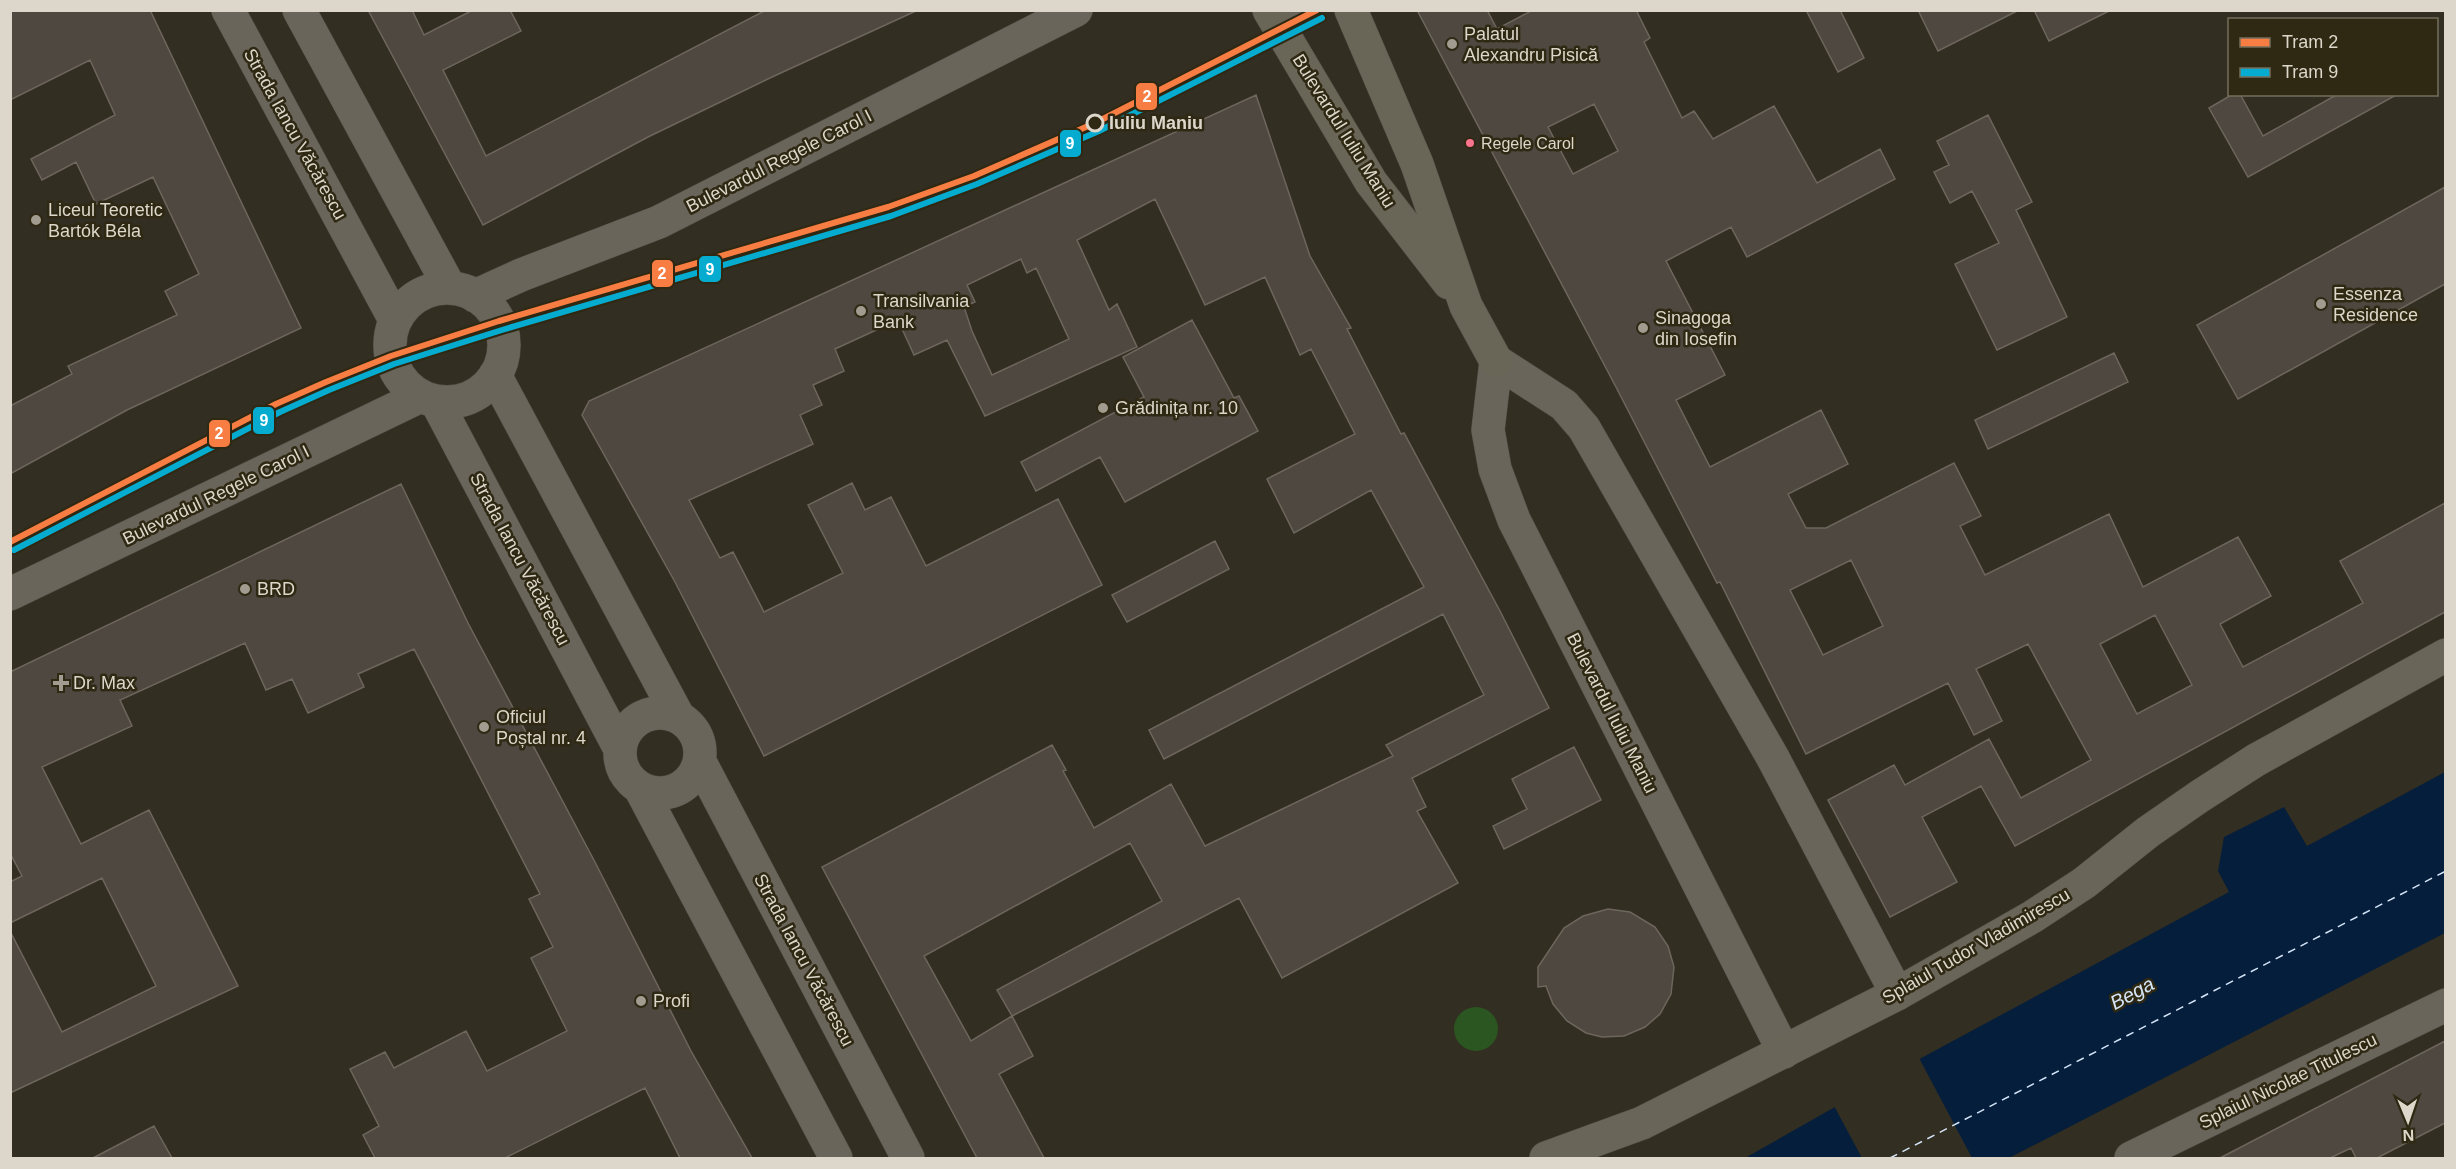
<svg xmlns="http://www.w3.org/2000/svg" width="2456" height="1169" font-family="Arial,sans-serif">
	<rect width="100%" height="100%" fill="#332e22"/>
	<!-- green -->
	<path fill="#2b5621" d="M1454 1029a22 22 0 1 1 44 0a22 22 0 1 1-44 0Z"/>
	<!-- water -->
	<path fill="#051e3b" d="M 2445,772 L 2445,933 L 2009,1158 L 1745,1158 L 1925,1056 L 2229,892 L 2218,871 L 2224,837 L 2284,807 L 2307,846 Z"/>
	<!-- pier -->
	<path fill="#332e22" d="M 1918,1056 L 1972,1158 L 1862,1158 L 1833,1104 Z"/>
	<g fill="none" stroke-linecap="round" stroke-linejoin="round">
		<!-- ferry -->
		<path stroke="#d5e5f8" stroke-width="1.5" stroke-dasharray="8 6" stroke-linecap="butt" d="M 1890,1158 L 2446,871"/>
	</g>
	<!-- building -->
	<path fill="#4e4840" stroke="#6d665d" stroke-width="1.5" fill-rule="evenodd" d="M 10,10 L 150,10 L 301,328 L 127,410 L 10,474 L 10,406 L 72,374 L 68,366 L 177,315 L 165,291 L 199,274 L 153,177 L 96,204 L 76,162 L 42,180 L 31,159 L 115,115 L 90,60 L 10,100 Z
		M 368,10 L 412,10 L 424,35 L 473,10 L 510,10 L 521,31 L 443,70 L 486,156 L 766,10 L 918,10 L 772,77 L 648,137 L 483,225 Z
		M 1417,10 L 1487,10 L 1497,29 L 1533,10 L 1636,10 L 1650,38 L 1644,42 L 1682,118 L 1694,111 L 1713,139 L 1774,106 L 1817,183 L 1880,149 L 1895,179 L 1747,257 L 1731,227 L 1666,261 L 1725,375 L 1676,400 L 1710,467 L 1821,410 L 1848,464 L 1788,494 L 1806,528 L 1826,528 L 1954,463 L 1981,516 L 1960,526 L 1985,575 L 2109,514 L 2143,587 L 2238,537 L 2271,596 L 2220,624 L 2243,667 L 2363,603 L 2340,561 L 2445,503 L 2445,612 L 2015,846 L 1981,786 L 1922,817 L 1957,882 L 1890,917 L 1828,800 L 1894,765 L 1905,785 L 1989,739 L 2021,798 L 2091,760 L 2028,644 L 1976,669 L 2002,721 L 1974,735 L 1948,683 L 1806,754 L 1720,582 L 1717,583 L 1617,389 ZM 1594,104 L 1618,151 L 1573,174 L 1548,127 ZM 1851,560 L 1883,626 L 1823,655 L 1790,590 ZM 2155,615 L 2192,685 L 2137,714 L 2100,644 Z
		M 1806,10 L 1840,10 L 1864,58 L 1838,72 Z
		M 1918,10 L 2019,10 L 1938,51 Z
		M 2034,10 L 2111,10 L 2049,41 Z
		M 2233,94 L 2240,94 L 2263,136 L 2338,94 L 2398,94 L 2248,177 L 2209,108 Z
		M 1256,95 L 1310,256 L 1351,328 L 1347,329 L 1401,434 L 1404,433 L 1500,611 L 1549,708 L 1412,778 L 1426,807 L 1417,811 L 1458,883 L 1282,978 L 1239,898 L 1012,1016 L 1033,1056 L 999,1074 L 1044,1158 L 977,1158 L 822,867 L 1052,745 L 1066,770 L 1063,771 L 1094,828 L 1171,784 L 1205,846 L 1393,756 L 1386,745 L 1484,695 L 1443,614 L 1164,759 L 1149,730 L 1424,587 L 1371,490 L 1294,533 L 1267,479 L 1355,434 L 1311,349 L 1300,355 L 1265,277 L 1205,305 L 1155,199 L 1077,240 L 1109,310 L 1117,304 L 1137,347 L 985,416 L 947,340 L 914,355 L 898,320 L 835,349 L 844,371 L 813,385 L 822,405 L 800,415 L 813,444 L 689,500 L 720,558 L 733,552 L 764,612 L 843,573 L 808,505 L 852,483 L 865,510 L 891,497 L 926,566 L 1058,499 L 1102,585 L 764,756 L 675,582 L 582,415 L 589,401 ZM 1021,259 L 1027,273 L 1036,268 L 1069,339 L 992,375 L 972,331 L 964,307 L 975,302 L 967,285 ZM 1130,843 L 1162,901 L 997,990 L 1012,1016 L 971,1041 L 924,956 Z
		M 1988,115 L 2032,202 L 2016,210 L 2067,317 L 1997,350 L 1955,264 L 1999,243 L 1972,191 L 1950,203 L 1934,172 L 1949,165 L 1937,141 Z
		M 2445,187 L 2445,284 L 2238,399 L 2197,325 Z
		M 1192,320 L 1234,398 L 1239,396 L 1258,431 L 1125,502 L 1100,457 L 1036,491 L 1021,462 L 1144,397 L 1123,357 Z
		M 2114,353 L 2128,382 L 1988,449 L 1975,420 Z
		M 401,484 L 468,623 L 596,864 L 691,1051 L 752,1158 L 680,1158 L 645,1088 L 505,1158 L 375,1158 L 363,1135 L 379,1126 L 350,1069 L 385,1052 L 394,1068 L 466,1031 L 487,1071 L 567,1031 L 531,958 L 553,947 L 529,899 L 540,894 L 414,649 L 358,674 L 364,687 L 308,713 L 292,679 L 266,690 L 245,643 L 120,700 L 132,726 L 42,767 L 81,844 L 149,810 L 238,986 L 10,1093 L 10,931 L 62,1032 L 156,986 L 102,878 L 10,923 L 10,882 L 22,876 L 10,853 L 10,672 Z
		M 1215,541 L 1229,569 L 1127,622 L 1112,595 Z
		M 1574,747 L 1601,800 L 1504,849 L 1493,826 L 1527,809 L 1512,779 Z
		M 1608,909 L 1630,912 L 1655,927 L 1668,946 L 1674,967 L 1671,994 L 1660,1014 L 1645,1027 L 1624,1036 L 1602,1037 L 1586,1033 L 1567,1021 L 1553,1004 L 1546,986 L 1538,987 L 1538,967 L 1564,928 L 1583,916 Z
		M 2445,1041 L 2445,1123 L 2377,1158 L 2356,1158 L 2351,1148 L 2330,1158 L 2220,1158 Z
		M 154,1126 L 172,1158 L 93,1158 Z"/>
	<g fill="none" stroke-linecap="round" stroke-linejoin="round">
		<!-- street casing -->
		<g stroke="#504c42" stroke-width="34">
			<path id="street" d="M 228,10 L 395,320
				M 299,10 L 450,288
				M 1277,23 L 1300,10
				M390 345a57 57 0 1 1 114 0a57 57 0 1 1-114 0Z
				M 475,296 L 521,275 L 659,222 L 1076,10
				M 495,375 L 678,716
				M 436,401 L 620,749
				M 10,594 L 421,396
				M620 753a40 40 0 1 1 80 0a40 40 0 1 1-80 0Z
				M 700,762 L 908,1158
				M 640,788 L 836,1158
				M 1784,1052 L 1514,520 L 1495,469 L 1488,430 L 1496,361 L 1564,405 L 1584,428 L 1773,758 L 1897,994
				M 2131,1158 L 2446,1005"/>
		</g>
		<!-- secondary casing -->
		<g stroke="#504c42" stroke-width="34">
			<path id="secondary" d="M 1546,1158 L 1642,1123 L 1897,994 L 2032,917 L 2084,883 L 2148,832 L 2200,796 L 2256,760 L 2446,655"/>
		</g>
		<!-- primary casing -->
		<g stroke="#504c42" stroke-width="34">
			<path id="primary" d="M 1269,10 L 1371,182 L 1449,283
				M 1351,10 L 1417,164 L 1466,306 L 1496,361"/>
		</g>
		<!-- street -->
		<use href="#street" stroke="#69655b" stroke-width="33"/>
		<!-- secondary -->
		<use href="#secondary" stroke="#696559" stroke-width="33"/>
		<!-- primary -->
		<use href="#primary" stroke="#696557" stroke-width="33"/>
		<!-- tram-1 casing -->
		<g stroke="#2f2813" stroke-width="10">
			<path id="tram-1" d="M 10,542 L 276,404 L 326,382 L 391,356 L 499,321 L 888,207 L 974,176 L 1095,123 L 1317,10"/>
		</g>
		<!-- tram-2 casing -->
		<g stroke="#2f2813" stroke-width="10">
			<path id="tram-2" d="M 14,550 L 280,412 L 329,390 L 394,364 L 502,330 L 891,216 L 977,184 L 1099,131 L 1322,18"/>
		</g>
		<!-- tram-1 -->
		<use href="#tram-1" stroke="#f77d43" stroke-width="6"/>
		<!-- tram-2 -->
		<use href="#tram-2" stroke="#06acd0" stroke-width="6"/>
	</g>
	<!-- markers -->
	<g fill="#a19c8f" stroke="#2f2813" stroke-width="2">
		<circle cx="1452" cy="44" r="6"/>
		<circle cx="36" cy="220" r="6"/>
		<circle cx="2321" cy="304" r="6"/>
		<circle cx="861" cy="311" r="6"/>
		<circle cx="1643" cy="328" r="6"/>
		<circle cx="1103" cy="408" r="6"/>
		<circle cx="245" cy="589" r="6"/>
		<path d="M58 674h6v6h6v6h-6v6h-6v-6h-6v-6h6z"/>
		<circle cx="484" cy="727" r="6"/>
		<circle cx="641" cy="1001" r="6"/>
	</g>
	<circle fill="#2f2813" stroke="#dcd7ca" stroke-width="3" cx="1095" cy="123" r="8"/>
	<circle fill="#fc738d" stroke="#2f2813" stroke-width="2" cx="1470" cy="143" r="5"/>
	<g text-anchor="middle" dominant-baseline="central" stroke-width="5" stroke-linejoin="round" paint-order="stroke">
		<!-- bus labels -->
		<g font-size="16" fill="#dcd7ca" stroke="#2f2813" text-anchor="start">
			<text x="1481" y="143">Regele Carol</text>
		</g>
		<!-- poi labels -->
		<g font-size="18" fill="#dcd7ca" stroke="#2f2813" text-anchor="start">
			<text x="1464" y="34">Palatul<tspan x="1464" dy="21">Alexandru Pisică</tspan></text>
			<text x="48" y="210">Liceul Teoretic<tspan x="48" dy="21">Bartók Béla</tspan></text>
			<text x="2333" y="294">Essenza<tspan x="2333" dy="21">Residence</tspan></text>
			<text x="873" y="301">Transilvania<tspan x="873" dy="21">Bank</tspan></text>
			<text x="1655" y="318">Sinagoga<tspan x="1655" dy="21">din Iosefin</tspan></text>
			<text x="1115" y="408">Grădinița nr. 10</text>
			<text x="257" y="589">BRD</text>
			<text x="73" y="683">Dr. Max</text>
			<text x="496" y="717">Oficiul<tspan x="496" dy="21">Poștal nr. 4</tspan></text>
			<text x="653" y="1001">Profi</text>
		</g>
		<!-- stop labels -->
		<g font-size="18" font-weight="bold" fill="#dcd7ca" stroke="#2f2813" text-anchor="start">
			<text x="1109" y="123">Iuliu Maniu</text>
		</g>
		<!-- street labels -->
		<g font-size="18" fill="#dcd7ca" stroke="#2f2813">
			<text transform="translate(1344 131) rotate(58)">Bulevardul Iuliu Maniu</text>
			<text transform="translate(295 134) rotate(61)">Strada Iancu Văcărescu</text>
			<text transform="translate(779 161) rotate(-27)">Bulevardul Regele Carol I</text>
			<text transform="translate(216 495) rotate(-26)">Bulevardul Regele Carol I</text>
			<text transform="translate(520 559) rotate(62)">Strada Iancu Văcărescu</text>
			<text transform="translate(1612 713) rotate(63)">Bulevardul Iuliu Maniu</text>
			<text transform="translate(1976 946) rotate(-30)">Splaiul Tudor Vladimirescu</text>
			<text transform="translate(804 960) rotate(62)">Strada Iancu Văcărescu</text>
			<text transform="translate(2288 1081) rotate(-26)">Splaiul Nicolae Titulescu</text>
		</g>
		<!-- water labels -->
		<g font-size="20" font-style="italic" fill="#d5e5f8" stroke="#2f2813">
			<text transform="translate(2132 993) rotate(-28)">Bega</text>
		</g>
	</g>
	<g stroke="#2f2813" stroke-width="2">
		<rect x="1135" y="82" width="23" height="29" rx="6" fill="#f77d43"/>
		<rect x="1059" y="129" width="23" height="29" rx="6" fill="#06acd0"/>
		<rect x="698" y="255" width="24" height="28" rx="6" fill="#06acd0"/>
		<rect x="651" y="259" width="23" height="29" rx="6" fill="#f77d43"/>
		<rect x="252" y="406" width="23" height="29" rx="6" fill="#06acd0"/>
		<rect x="208" y="419" width="23" height="29" rx="6" fill="#f77d43"/>
	</g>
	<g font-size="16" text-anchor="middle" font-weight="bold" fill="#fff">
		<text x="1147" y="102">2</text>
		<text x="1070" y="149">9</text>
		<text x="710" y="275">9</text>
		<text x="662" y="279">2</text>
		<text x="264" y="426">9</text>
		<text x="219" y="439">2</text>
	</g>
	<!-- border -->
	<rect width="2456" height="1169" fill="none" stroke="#dcd7ca" stroke-width="24"/>
	<!-- legend -->
	<rect x="2228" y="18" width="210" height="78" fill="#2f2813" stroke="#746e5c" stroke-width="1.5"/>
	<rect x="2240" y="38" width="30" height="9" fill="#f77d43" stroke="#746e5c" stroke-width="1.5"/>
	<text x="2282" y="48" font-size="18" fill="#dcd7ca">Tram 2</text>
	<rect x="2240" y="68" width="30" height="9" fill="#06acd0" stroke="#746e5c" stroke-width="1.5"/>
	<text x="2282" y="78" font-size="18" fill="#dcd7ca">Tram 9</text>
	<!-- north arrow -->
	<g transform="translate(2408 1121) rotate(178)" stroke="#2f2813" stroke-width="4.5" paint-order="stroke">
	<path d="M0-4.5L10 22L0 15L-10 22Z" fill="#dcd7ca"/>
	<text y="-9" font-size="16" font-weight="bold" text-anchor="middle" fill="#dcd7ca">N</text>
	</g>
</svg>
